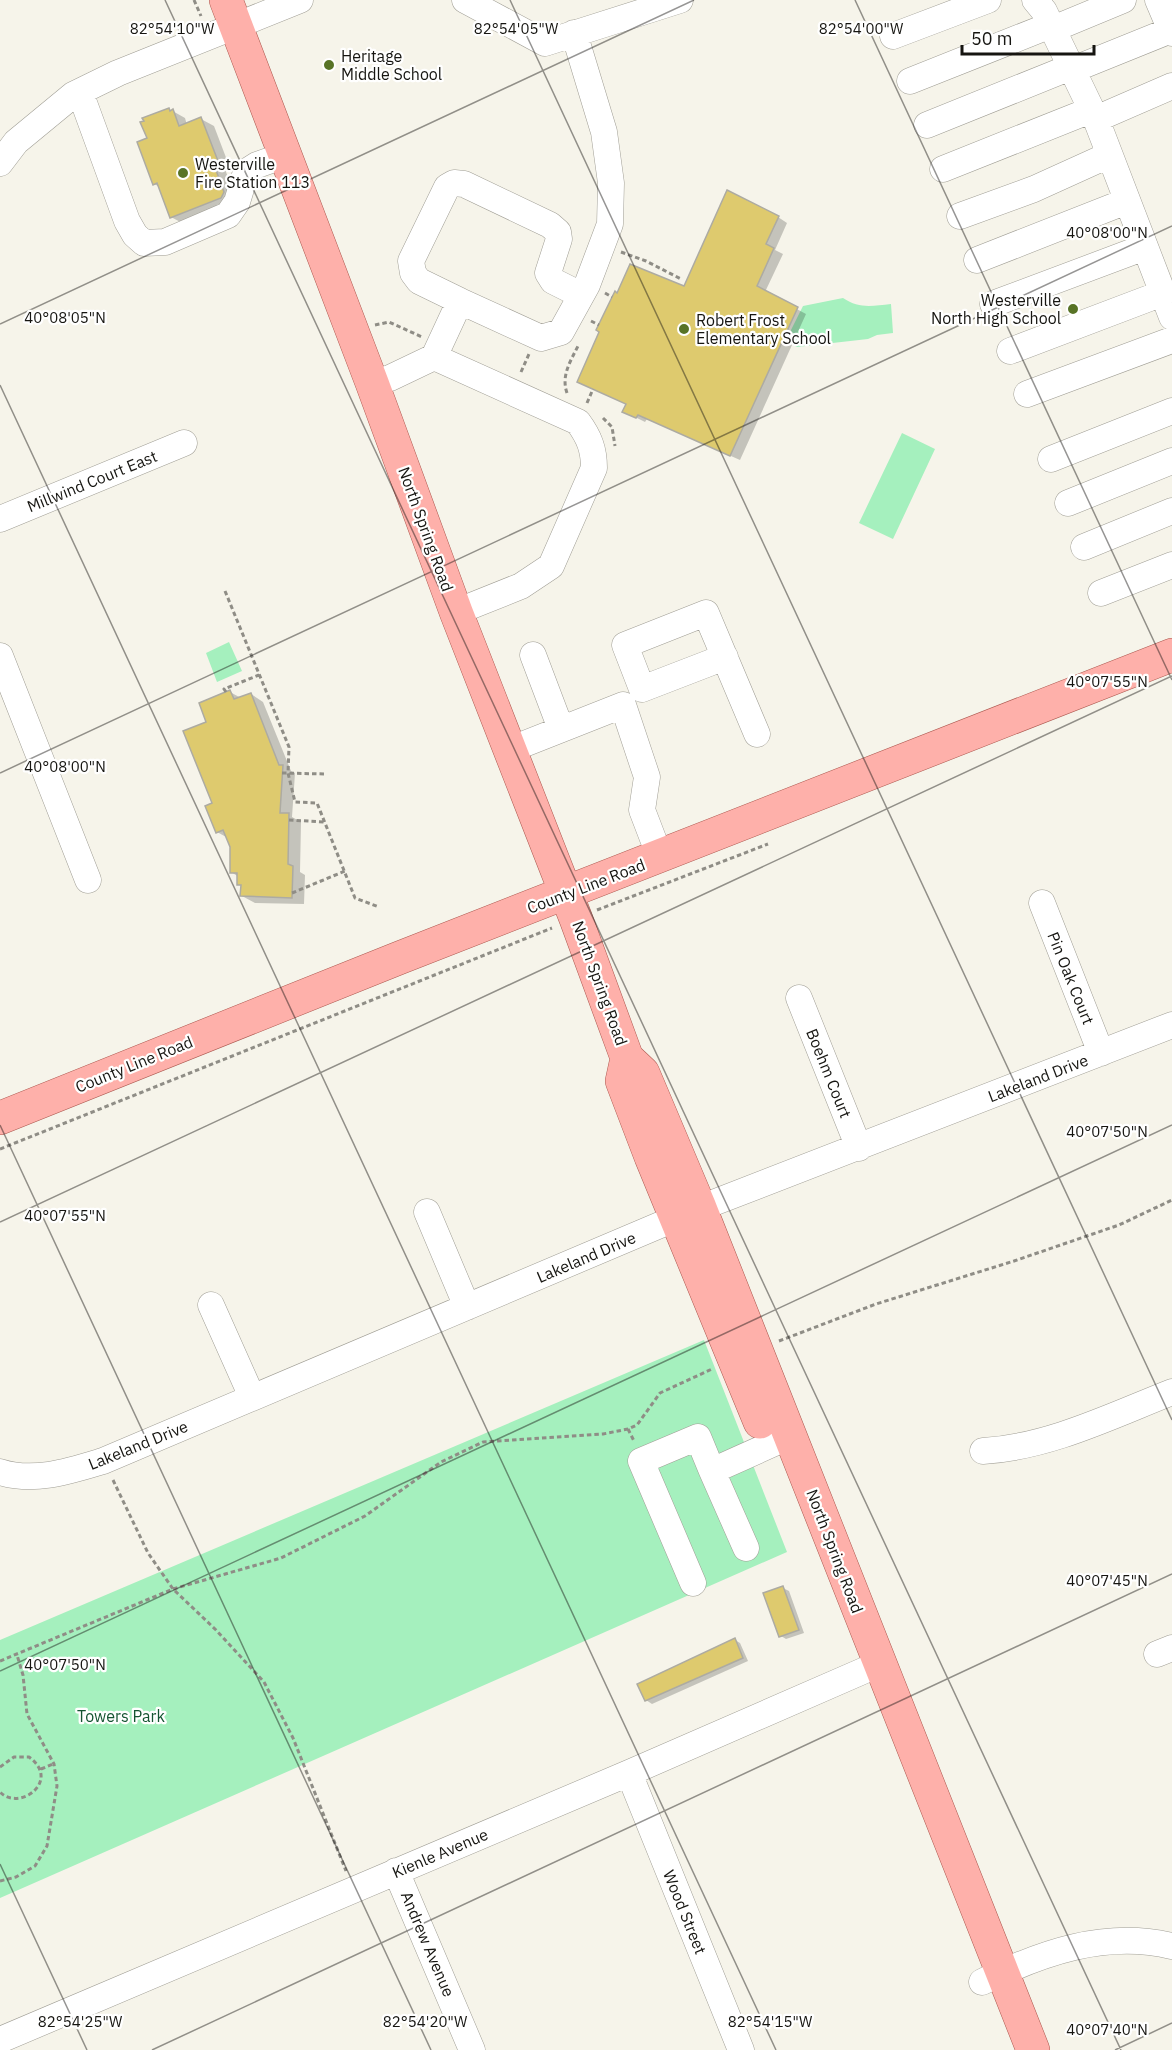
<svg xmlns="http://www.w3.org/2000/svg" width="1172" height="2050" font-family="'IBM Plex Sans',sans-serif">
	<rect width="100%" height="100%" fill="#f6f4ea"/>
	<!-- green -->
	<path fill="#a5f0be" d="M 843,298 C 859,309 872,306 891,304 L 893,333 L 877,335 L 868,339 L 797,347 L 793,345 L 791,330 L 803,306 Z
		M 902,433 L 935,449 L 893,539 L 859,523 Z
		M 229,642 L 242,671 L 217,682 L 206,653 Z
		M 704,1340 L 787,1552 L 0,1898 L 0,1640 Z"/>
	<!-- shadow -->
	<path fill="#0003" d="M 169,109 L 185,118 L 187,125 L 201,119 L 214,126 L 230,168 L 225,169 L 236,200 L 184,224 L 171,217 L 160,187 L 154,184 L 149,139 Z
		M 778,217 L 787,223 L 775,250 L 783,254 L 765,292 L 806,314 L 740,460 L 647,419 L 645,422 L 633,416 L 685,288 Z
		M 230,692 L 241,698 L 251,694 L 263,702 L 291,771 L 295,773 L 292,817 L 301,822 L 300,872 L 305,875 L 304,904 L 255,903 L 242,896 L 242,886 L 239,884 L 239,877 L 231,872 L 232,847 L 228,838 L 217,832 L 208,723 Z
		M 783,1588 L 789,1591 L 804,1633 L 786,1639 L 781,1636 Z
		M 735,1640 L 740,1643 L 748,1661 L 652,1704 L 646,1700 Z"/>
	<!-- building -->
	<path fill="#deca6e" stroke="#adaba2" stroke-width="1.5" d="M 169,108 L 170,111 L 173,109 L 179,126 L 201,117 L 218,161 L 213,162 L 224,192 L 221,198 L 170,218 L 157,183 L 153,185 L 137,142 L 147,138 L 140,122 L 144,121 L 142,118 Z
		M 727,190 L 779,216 L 766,244 L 774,248 L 757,286 L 798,307 L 730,456 L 638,415 L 636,418 L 622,412 L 626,404 L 577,382 L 599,332 L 596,330 L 615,291 L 617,293 L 630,264 L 684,286 Z
		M 230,690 L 234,699 L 251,693 L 279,765 L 283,765 L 280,813 L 289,813 L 288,864 L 293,866 L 292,898 L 240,896 L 241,885 L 237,885 L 237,873 L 230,873 L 230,847 L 223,830 L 216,833 L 205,806 L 212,803 L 183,731 L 206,722 L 199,703 Z
		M 783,1586 L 799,1630 L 779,1637 L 763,1593 Z
		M 735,1638 L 743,1658 L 645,1701 L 637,1684 Z"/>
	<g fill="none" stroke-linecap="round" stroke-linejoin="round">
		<!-- minor casing -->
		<g stroke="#a09e95" stroke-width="27">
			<path id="minor" d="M 465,0 L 545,43 L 680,0
				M 1035,0 L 1044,11 L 1096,119 L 1172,317
				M 1158,0 L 1172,33
				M 1053,29 L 1123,0
				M 893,36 L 988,0
				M 1072,70 L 1171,30
				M 910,81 L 1051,25
				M 80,92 L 127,221 L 135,235 L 144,243 L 165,242 L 228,215 L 237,202 L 246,172 L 257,165 L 285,155
				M 1096,119 L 1172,86
				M 927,125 L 1071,67
				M 0,163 L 16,142 L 73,95 L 118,73 L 300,0
				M 943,169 L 1091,110
				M 960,216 L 1034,189 L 1109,155
				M 977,260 L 1127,201
				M 460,301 L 419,281 L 413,273 L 411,261 L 447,187 L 454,183 L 464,184 L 550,225 L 558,232 L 559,239 L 548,273 L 553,281 L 581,295
				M 993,304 L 1145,247
				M 1010,351 L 1163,293
				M 434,357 L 460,301 L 541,338 L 561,332 L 587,285 L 610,224 L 611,183 L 604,132 L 574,33
				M 372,383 L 390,378 L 434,357 L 578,422 C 589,437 594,449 594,468 L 551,566 L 521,586 L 456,612
				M 1027,394 L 1172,340
				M 1051,459 L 1172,411
				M 1068,503 L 1172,461
				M 0,519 L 184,443
				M 1084,547 L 1172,511
				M 1101,593 L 1172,565
				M 533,655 L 561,729
				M 0,656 L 88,880
				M 725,657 L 642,689 L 625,645 L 706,613 L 757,734
				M 509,750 L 623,705 L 647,777 L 642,810 L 660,857
				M 1042,903 L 1101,1053
				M 799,998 L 859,1148
				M 427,1212 L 467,1307
				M 211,1305 L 252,1397
				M 983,1451 C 1049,1447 1111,1416 1172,1392
				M 0,1472 C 34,1483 70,1471 103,1461 L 700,1208 L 1172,1025
				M 746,1548 L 712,1471 L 790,1436
				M 693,1583 L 641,1461 L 698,1437 L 712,1471
				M 1157,1654 L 1172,1648
				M 629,1773 L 741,2050
				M 396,1871 L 472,2050
				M 982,1982 C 1041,1953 1105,1930 1172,1946
				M 0,2040 L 629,1773 L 879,1664"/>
		</g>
		<!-- major casing -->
		<g stroke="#ac584f" stroke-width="34">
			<path id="major" d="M 226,0 L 372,383 L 456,612 L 576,919 L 627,1058 L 643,1073 L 700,1208 L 1033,2050
				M 627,1058 L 622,1081 L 651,1157 L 760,1422
				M 0,1118 L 399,958 L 1172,655"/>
		</g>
		<!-- path -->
		<path stroke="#8f8d86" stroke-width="3" stroke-dasharray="4.5 3" stroke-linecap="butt" d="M 194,0 L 201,16
			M 621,252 L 646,261 L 681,279
			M 605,293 L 612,297
			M 591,321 L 599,325
			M 375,325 L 389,322 L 422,337
			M 521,372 L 529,354
			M 567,393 C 561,376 570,362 578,346
			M 587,403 L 593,389
			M 603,418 L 612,427 L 615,446
			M 225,591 L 289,747 L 288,773 L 295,802 L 317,803 L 355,898 L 379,907
			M 226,692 L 224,689 L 259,675
			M 282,773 L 325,774
			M 289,820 L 325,822
			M 292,893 L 345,871
			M 597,910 L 768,844
			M 0,1149 L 552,928
			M 779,1341 L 876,1304 L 1014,1261 L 1119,1225 L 1172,1200
			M 628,1429 L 634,1441
			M 113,1480 L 148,1553 L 173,1589 L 216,1630 L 264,1682 L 293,1738 L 346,1871
			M 0,1661 L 173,1589 L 281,1558 L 365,1516 L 441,1462 L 483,1442 L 603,1434 L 628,1429 L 637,1425 L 660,1393 L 712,1369
			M 0,1767 L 14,1757 L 29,1757 C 62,1781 19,1812 0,1792
			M 41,1769 L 53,1764
			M 0,1881 L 16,1877 L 35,1866 L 47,1846 L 57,1786 L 54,1764 L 27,1714 L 23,1675 L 17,1655"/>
		<!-- minor -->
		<use href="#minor" stroke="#fff" stroke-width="26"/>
		<!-- major -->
		<use href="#major" stroke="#feb0aa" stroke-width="33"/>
	</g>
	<!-- ticks -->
	<path fill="none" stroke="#161511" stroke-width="1.5" stroke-opacity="0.45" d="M 165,0 L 1121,2050M 510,0 L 1172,1420M 855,0 L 1172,680M 0,324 L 694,0M 0,385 L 776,2050M 0,773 L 1172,226M 0,1125 L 431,2050M 0,1222 L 1172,676M 0,1671 L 1172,1125M 0,1864 L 87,2050M 152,2050 L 1172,1574M 1115,2050 L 1172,2023"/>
	<!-- markers -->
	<g fill="#587326" stroke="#fff" stroke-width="2">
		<circle cx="329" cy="65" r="6"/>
		<circle cx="183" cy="173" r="6"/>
		<circle cx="1073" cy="309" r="6"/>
		<circle cx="684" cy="329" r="6"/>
	</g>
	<g text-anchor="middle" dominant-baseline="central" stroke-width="4.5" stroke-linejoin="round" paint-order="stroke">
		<!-- poi labels -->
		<g font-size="16" fill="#161511" stroke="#fff" text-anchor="start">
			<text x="341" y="56">Heritage<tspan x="341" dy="18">Middle School</tspan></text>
			<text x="195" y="164">Westerville<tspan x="195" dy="18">Fire Station 113</tspan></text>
			<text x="1061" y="300" text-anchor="end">Westerville<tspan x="1061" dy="18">North High School</tspan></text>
			<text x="696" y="320">Robert Frost<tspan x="696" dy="18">Elementary School</tspan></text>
		</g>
		<!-- street labels -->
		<g font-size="16" fill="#161511" stroke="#fff">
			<text transform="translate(92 481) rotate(-22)">Millwind Court East</text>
			<text transform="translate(426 529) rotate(70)">North Spring Road</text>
			<text transform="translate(586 886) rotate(-21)">County Line Road</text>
			<text transform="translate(1071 978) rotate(68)">Pin Oak Court</text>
			<text transform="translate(600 983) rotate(70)">North Spring Road</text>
			<text transform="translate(134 1064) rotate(-22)">County Line Road</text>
			<text transform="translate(829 1073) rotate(68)">Boehm Court</text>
			<text transform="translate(1038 1078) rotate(-21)">Lakeland Drive</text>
			<text transform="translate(586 1257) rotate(-23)">Lakeland Drive</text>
			<text transform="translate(138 1445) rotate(-22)">Lakeland Drive</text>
			<text transform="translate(835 1551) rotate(69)">North Spring Road</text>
			<text transform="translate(440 1853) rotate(-23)">Kienle Avenue</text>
			<text transform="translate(685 1912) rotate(68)">Wood Street</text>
			<text transform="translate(428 1944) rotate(67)">Andrew Avenue</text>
		</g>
		<!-- park labels -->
		<g font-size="16" fill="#145431" stroke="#fff">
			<text x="121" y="1716">Towers Park</text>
		</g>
	</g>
	<g font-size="15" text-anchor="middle" fill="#161511" stroke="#fff" stroke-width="4.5" stroke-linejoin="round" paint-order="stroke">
		<text x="516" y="34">82°54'05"W</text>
		<text x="861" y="34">82°54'00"W</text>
		<text x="172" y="34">82°54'10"W</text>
		<text x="1107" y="238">40°08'00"N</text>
		<text x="65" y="323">40°08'05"N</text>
		<text x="1107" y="687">40°07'55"N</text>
		<text x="65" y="772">40°08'00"N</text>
		<text x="1107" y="1137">40°07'50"N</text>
		<text x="65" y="1221">40°07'55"N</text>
		<text x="1107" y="1586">40°07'45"N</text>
		<text x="65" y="1670">40°07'50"N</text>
		<text x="80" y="2027">82°54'25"W</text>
		<text x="425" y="2027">82°54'20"W</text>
		<text x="770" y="2027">82°54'15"W</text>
		<text x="1107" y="2035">40°07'40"N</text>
	</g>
	<!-- scale -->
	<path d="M962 45v9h132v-9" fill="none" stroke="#161511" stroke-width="3"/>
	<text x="971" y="45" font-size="18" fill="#161511" stroke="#ffffff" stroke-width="4.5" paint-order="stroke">50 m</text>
</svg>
